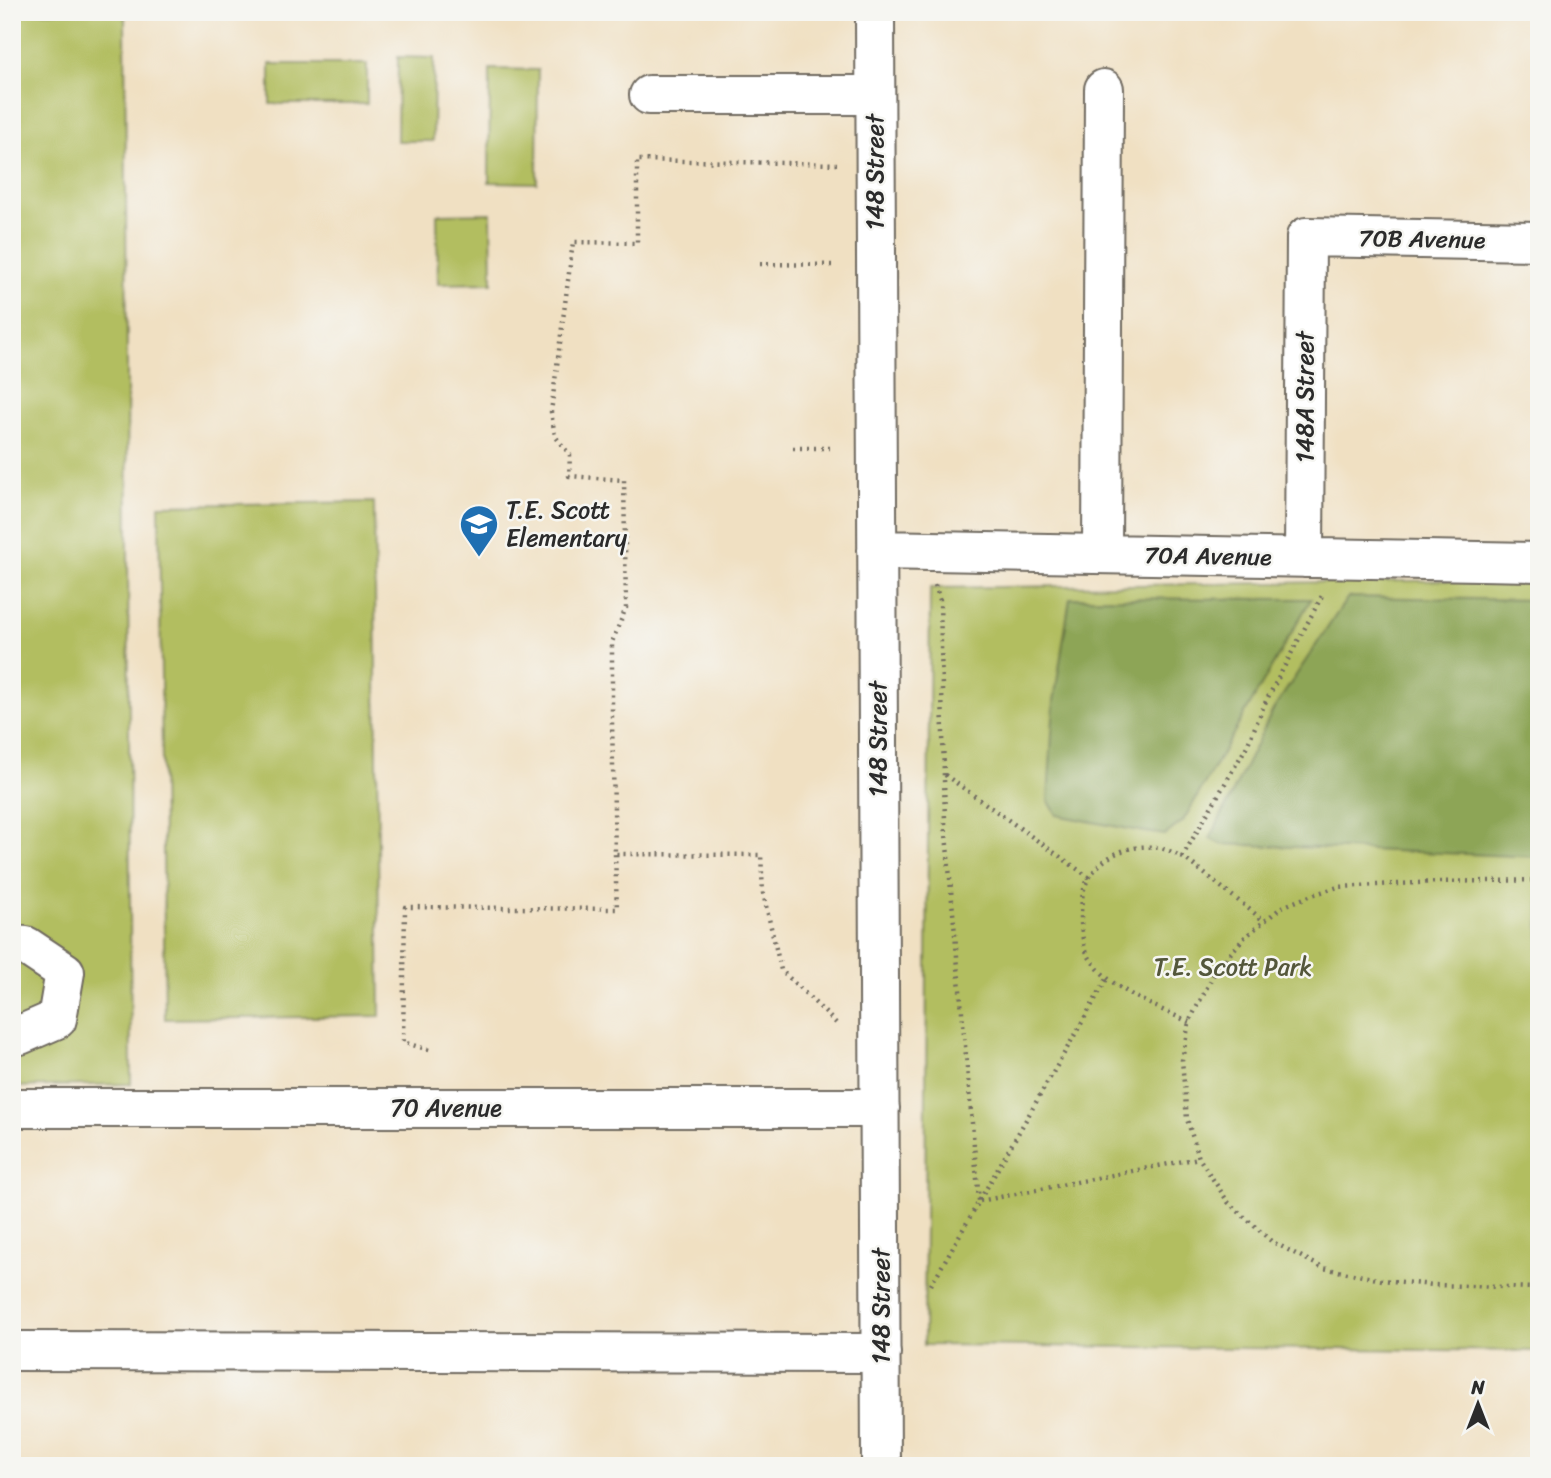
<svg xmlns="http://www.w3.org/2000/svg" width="1551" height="1478" font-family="Sriracha,sans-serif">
	<rect width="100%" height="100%" fill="#f6f6f2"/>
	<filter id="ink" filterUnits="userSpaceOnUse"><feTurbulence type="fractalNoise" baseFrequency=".0143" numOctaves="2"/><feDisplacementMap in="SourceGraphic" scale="14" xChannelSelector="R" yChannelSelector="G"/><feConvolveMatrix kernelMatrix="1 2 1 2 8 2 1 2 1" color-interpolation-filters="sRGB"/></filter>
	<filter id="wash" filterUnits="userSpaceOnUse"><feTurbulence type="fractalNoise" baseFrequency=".00686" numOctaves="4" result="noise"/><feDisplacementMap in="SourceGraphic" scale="28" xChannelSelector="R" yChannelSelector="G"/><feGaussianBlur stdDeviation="1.57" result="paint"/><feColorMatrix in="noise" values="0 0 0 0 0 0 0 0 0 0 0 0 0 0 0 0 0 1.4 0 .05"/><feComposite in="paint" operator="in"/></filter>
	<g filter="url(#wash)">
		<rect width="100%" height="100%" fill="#f0e0c2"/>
		<!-- green -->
		<path fill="#b2be60" stroke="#6e7446" stroke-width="2" d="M 12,12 L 125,12 L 131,1084 L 12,1087 Z
			M 398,57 L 434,58 L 433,141 L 397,141 Z
			M 270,64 L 367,64 L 367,104 L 270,104 Z
			M 490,69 L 538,70 L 537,183 L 489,182 Z
			M 491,213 L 492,283 L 438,284 L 437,214 Z
			M 374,502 L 380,1016 L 165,1019 L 159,505 Z
			M 1539,579 L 1539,1351 L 924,1345 L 930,588 Z"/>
		<!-- forest -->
		<path fill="#8da556" stroke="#5c6840" stroke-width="2" d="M 1348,597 L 1539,600 L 1539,857 L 1221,844 L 1210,839 L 1273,710 Z
			M 1070,598 L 1311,599 L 1183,821 L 1165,835 L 1139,831 L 1057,815 L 1048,800 L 1054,701 Z"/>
	</g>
	<g filter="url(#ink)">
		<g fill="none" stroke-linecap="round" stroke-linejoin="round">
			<!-- minor casing -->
			<g stroke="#706a60" stroke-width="42">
				<path id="minor" d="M 875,12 L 881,1466
					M 649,95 L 874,95
					M 877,550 L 1539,562
					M 1102,554 L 1104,89
					M 1304,558 L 1306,237 L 1539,241
					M 12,945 L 26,946 L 65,972 L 57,1019 L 20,1035 L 12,1032
					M 12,1108 L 880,1108
					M 12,1351 L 881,1353"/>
			</g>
			<!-- path -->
			<path stroke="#706a60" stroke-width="4.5" stroke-dasharray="2 5" stroke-linecap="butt" d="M 760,264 L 837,265
				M 793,448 L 834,448
				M 935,585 L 940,600 L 945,823 L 979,1201
				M 945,775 L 1090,878
				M 1182,857 L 1247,746 L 1266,701 L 1324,592
				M 1539,880 L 1437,882 L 1338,887 L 1312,895 L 1282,907 L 1245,937 L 1216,970 L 1189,1022 L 1182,1060 L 1187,1119 L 1199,1158 L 1228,1202 L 1271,1241 L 1323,1268 L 1382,1280 L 1433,1285 L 1539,1288
				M 1189,1022 C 1155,1006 1107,989 1088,955 C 1083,946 1082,933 1081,923 C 1081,912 1081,897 1085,886 C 1097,857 1129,842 1160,848 C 1181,853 1197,868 1214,881 C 1231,895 1248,908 1264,921
				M 836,1023 L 781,970 L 763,893 L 761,855 L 615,854 L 612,722 L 612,642 L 626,608 L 624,480 L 569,476 L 570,455 L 555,436 L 551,412 L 573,242 L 637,243 L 637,160 L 837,164
				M 429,1050 L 403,1042 L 405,907 L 617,909 L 615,854
				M 980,1201 L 1199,1158
				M 931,1285 L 1108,977"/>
			<!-- minor -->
			<use href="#minor" stroke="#fff" stroke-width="38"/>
		</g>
	</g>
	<!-- icons -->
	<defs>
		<g id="school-pin" transform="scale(2.0125)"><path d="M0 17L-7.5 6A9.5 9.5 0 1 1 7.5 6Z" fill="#1f6fb2" stroke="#f6f6f2"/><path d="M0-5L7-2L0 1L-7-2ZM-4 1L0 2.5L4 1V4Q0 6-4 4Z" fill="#fff"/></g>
	</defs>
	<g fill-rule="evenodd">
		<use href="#school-pin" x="479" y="524"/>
	</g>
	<g text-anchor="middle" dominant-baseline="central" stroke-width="5" stroke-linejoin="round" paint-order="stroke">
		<!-- street labels -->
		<g font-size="24" fill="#2b2b2b" stroke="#f6f6f2">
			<text transform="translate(875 172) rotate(-90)">148 Street</text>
			<text transform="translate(1422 239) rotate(1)">70B Avenue</text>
			<text transform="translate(1305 397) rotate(-90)">148A Street</text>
			<text transform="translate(1208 556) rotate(1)">70A Avenue</text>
			<text transform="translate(878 739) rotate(-90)">148 Street</text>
			<text x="446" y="1108">70 Avenue</text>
			<text transform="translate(881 1306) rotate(-90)">148 Street</text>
		</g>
		<!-- poi labels -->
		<g font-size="24" fill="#2b2b2b" stroke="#f6f6f2" text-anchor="start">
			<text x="506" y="510">T.E. Scott<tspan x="506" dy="28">Elementary</tspan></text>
		</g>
		<!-- park labels -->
		<g font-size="24" fill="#54573b" stroke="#f6f6f2">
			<text x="1233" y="967">T.E. Scott Park</text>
		</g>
	</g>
	<!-- margin -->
	<rect width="1551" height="1478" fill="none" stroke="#f6f6f2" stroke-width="42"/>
	<!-- north arrow -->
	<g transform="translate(1478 1404)" stroke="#f6f6f2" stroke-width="5" paint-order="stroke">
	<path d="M0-5L12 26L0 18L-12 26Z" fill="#2b2b2b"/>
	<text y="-10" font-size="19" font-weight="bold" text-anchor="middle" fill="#2b2b2b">N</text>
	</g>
</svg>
